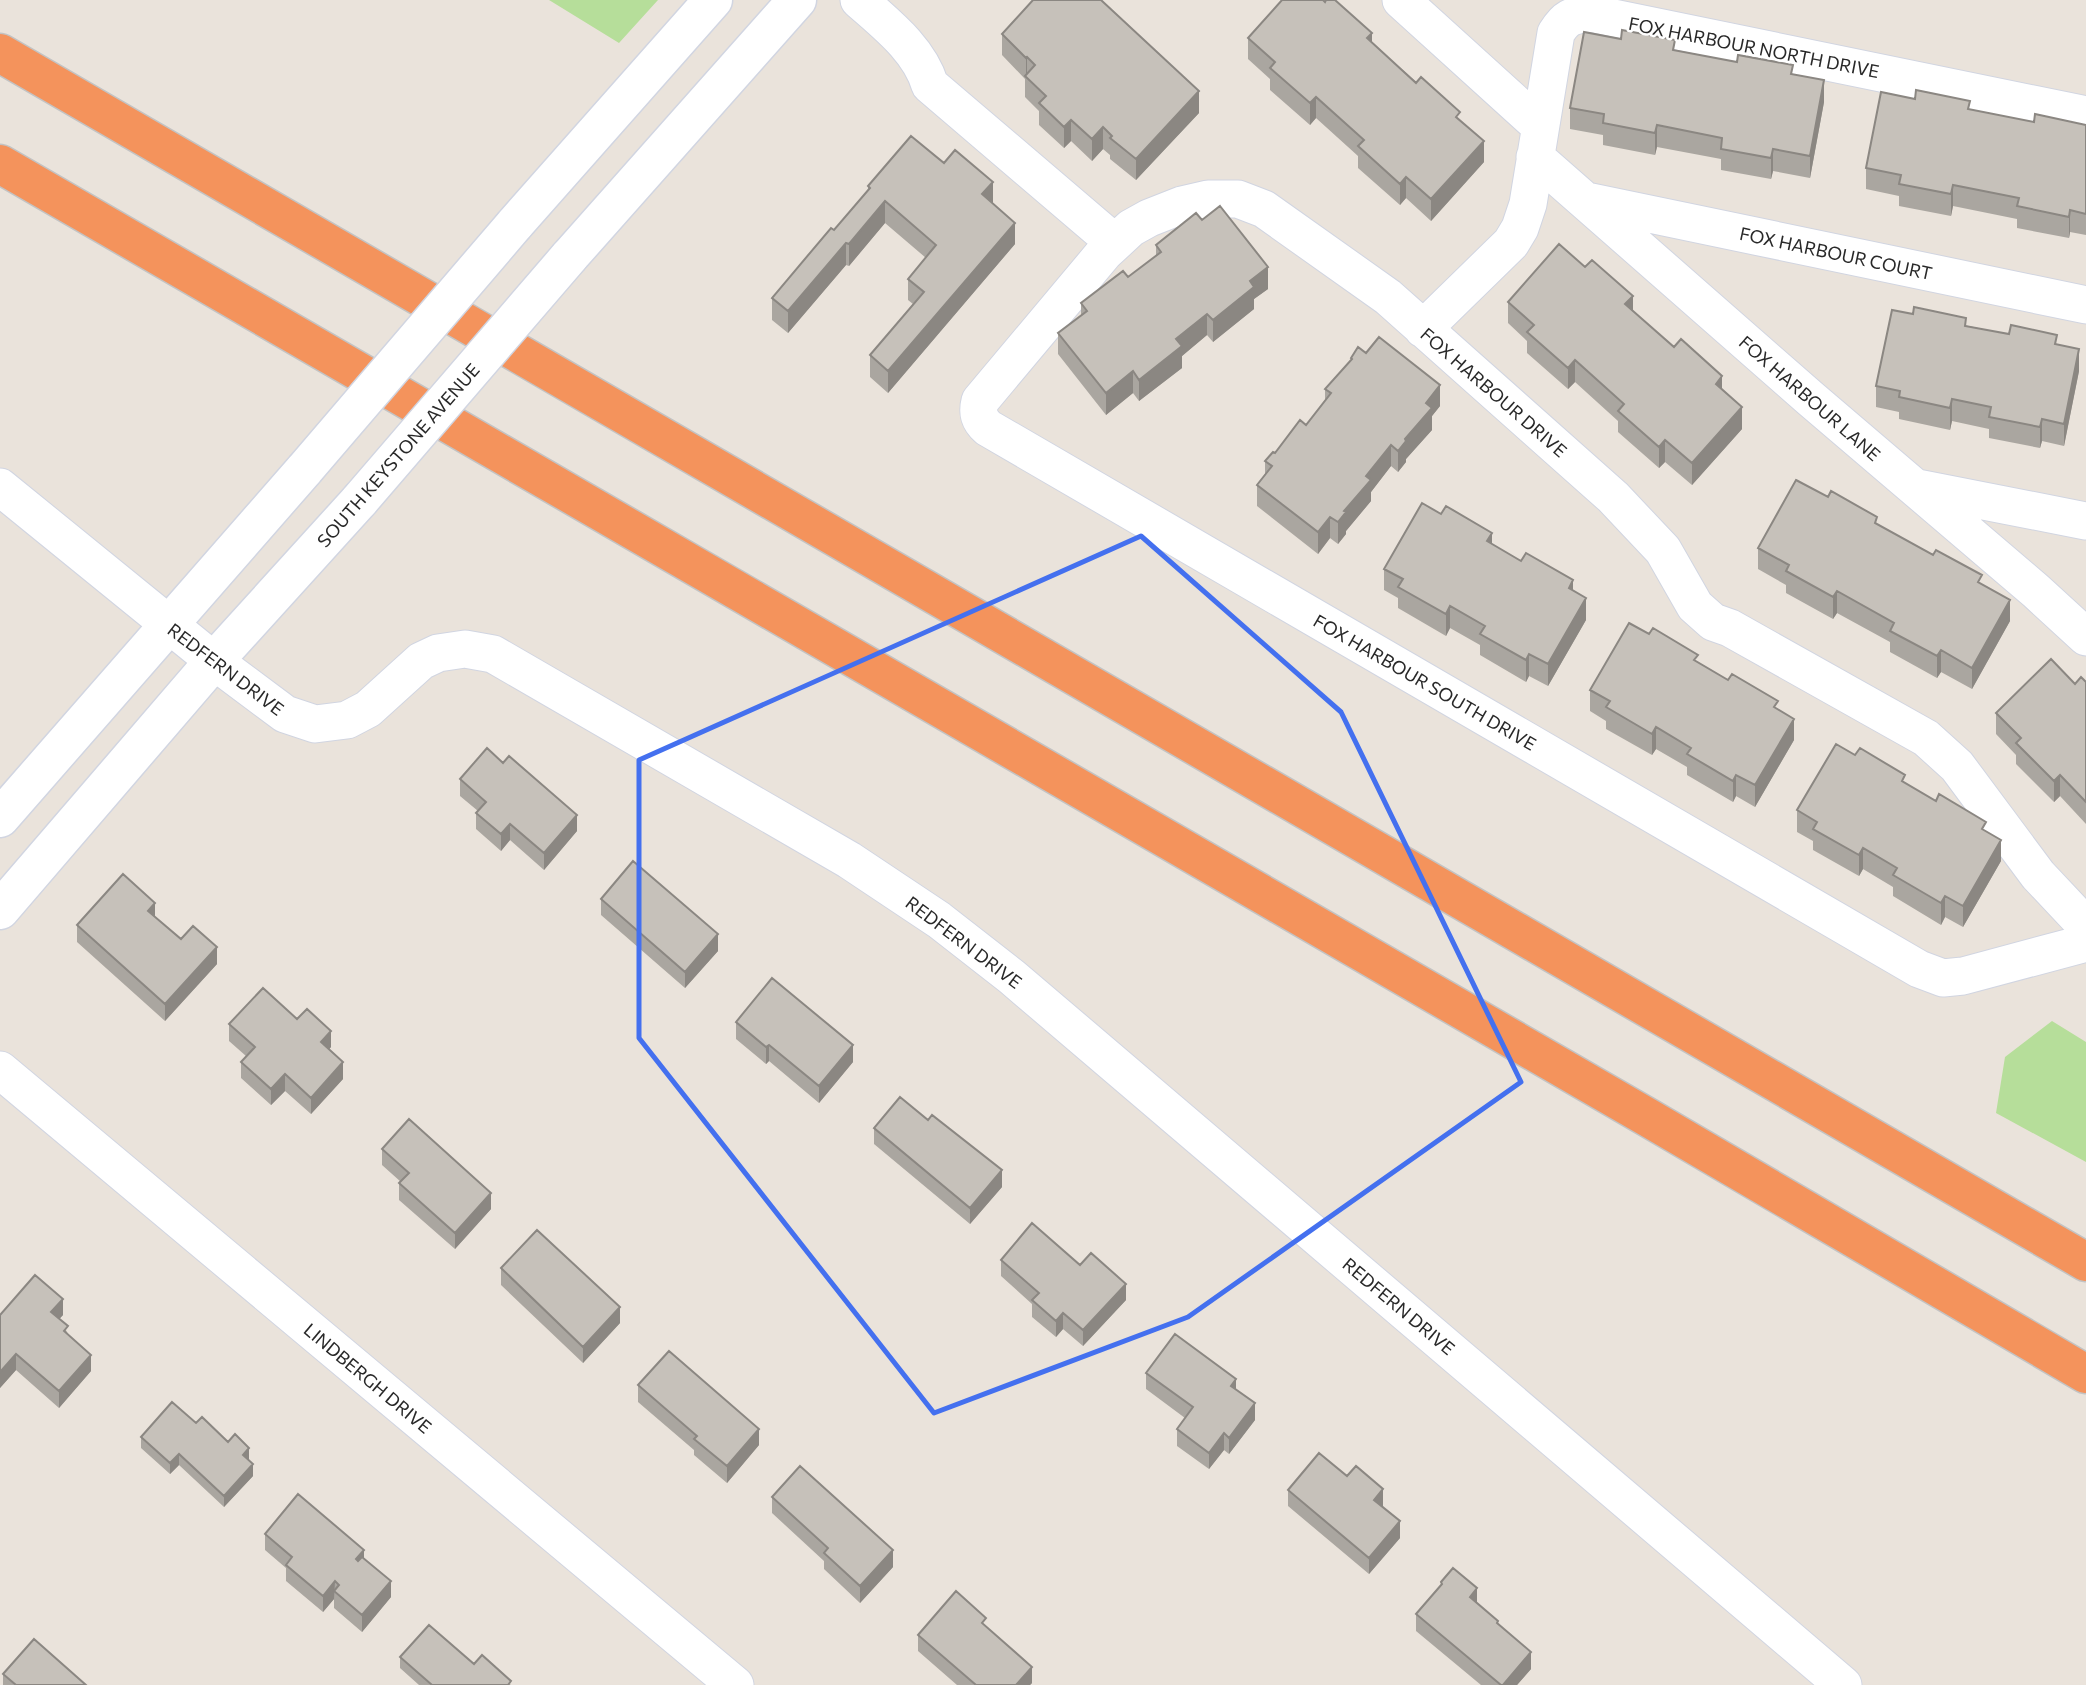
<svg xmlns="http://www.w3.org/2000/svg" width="2086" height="1685" font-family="Commissioner,sans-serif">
	<rect width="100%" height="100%" fill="#eae3db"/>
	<!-- green -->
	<path fill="#b6de9a" d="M 549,0 L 658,0 L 619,43 Z
		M 2052,1021 L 2086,1042 L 2086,1162 L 1996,1113 L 2005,1057 Z"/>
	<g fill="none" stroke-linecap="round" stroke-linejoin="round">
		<!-- minor casing -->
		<g stroke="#d1d5e1" stroke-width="39">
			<path id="minor" d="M 859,0 C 886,24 919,49 930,85 L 1114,242
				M 1401,0 L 1540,126
				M 1535,157 L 1811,399 L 2036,591 L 2086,637
				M 1587,201 L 2086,305
				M 1423,329 L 1511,243 L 1520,228 L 1528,204 L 1556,33 C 1566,17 1571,16 1589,13 L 2086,115
				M 0,487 L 214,661 L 285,714 L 315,724 L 347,720 L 368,709 L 421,661 L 438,653 L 465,649 L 493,654 L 849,860 L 939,920 L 1012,977 L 1843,1685
				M 1917,488 L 2086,521
				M 2086,926 L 2038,875 L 1957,766 L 1926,738 L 1730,628 L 1713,622 L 1695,606 L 1663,550 L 1613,497 L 1388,297 L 1264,209 L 1238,199 L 1208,199 L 1182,205 L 1149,218 L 1131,228 L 1104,253 L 980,401 C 977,413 979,420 988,428 L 1919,969 L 1943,978 L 1963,976 L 2086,943
				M 0,1070 L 735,1685"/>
		</g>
		<!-- secondary casing -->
		<g stroke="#d1d5e1" stroke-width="41">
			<path id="secondary" d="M 514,225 L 713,0
				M 569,257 L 797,0
				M 0,818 L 305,469
				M 0,910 L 214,661 L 360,500"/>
		</g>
		<!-- motorway casing -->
		<g stroke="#c3c3c3" stroke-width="41">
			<path id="motorway" d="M 0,53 L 2086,1262
				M 0,164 L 1647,1117 L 2086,1374"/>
		</g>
		<!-- minor -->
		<use href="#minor" stroke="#fff" stroke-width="37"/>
		<!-- secondary -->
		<use href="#secondary" stroke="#fff" stroke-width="38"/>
		<!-- motorway -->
		<use href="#motorway" stroke="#f4935c" stroke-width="38"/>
		<!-- secondary-bridge casing -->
		<g stroke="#d1d5e1" stroke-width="41" stroke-linecap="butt">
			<path id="secondary-bridge" d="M 305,469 L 514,225
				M 360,500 L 569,257"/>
		</g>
		<!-- secondary-bridge -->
		<use href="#secondary-bridge" stroke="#fff" stroke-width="38"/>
	</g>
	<!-- wall -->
	<path fill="#aaa6a0" d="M 1002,34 L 1199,113 L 1136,180 L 1110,159 L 1110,155 L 1103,149 L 1092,161 L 1071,141 L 1064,148 L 1039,125 L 1039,111 L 1025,97 L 1025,79 L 1002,55 Z
		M 1248,38 L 1372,43 L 1460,120 L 1484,162 L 1431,221 L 1406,198 L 1400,205 L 1358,168 L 1358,156 L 1316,118 L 1310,125 L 1270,90 L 1270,79 L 1248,59 Z
		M 1675,50 L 1793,74 L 1824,102 L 1810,178 L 1773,171 L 1771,179 L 1721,170 L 1721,159 L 1657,147 L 1655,155 L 1603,145 L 1603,135 L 1570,129 L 1570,108 Z
		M 1970,109 L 2034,122 L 2086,125 L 2086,235 L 2070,232 L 2069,238 L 2017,228 L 2017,219 L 1953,206 L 1951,216 L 1899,206 L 1899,196 L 1866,189 L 1866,168 Z
		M 868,186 L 993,203 L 1015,244 L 888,393 L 870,377 L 870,355 L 913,304 L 908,300 L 908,279 L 926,258 L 885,223 L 849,266 L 846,265 L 788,333 L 772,320 L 772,298 L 834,230 L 868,190 Z
		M 1156,245 L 1268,289 L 1254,299 L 1254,309 L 1213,342 L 1207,335 L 1182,356 L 1182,368 L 1139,401 L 1133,393 L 1106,415 L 1058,354 L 1058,333 L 1081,315 L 1081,303 L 1128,277 L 1156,256 Z
		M 1508,302 L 1633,311 L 1722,389 L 1742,429 L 1692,485 L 1665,462 L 1659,468 L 1618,432 L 1618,421 L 1575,382 L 1568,389 L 1527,353 L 1527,341 L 1508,323 Z
		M 1913,314 L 2057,345 L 2079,371 L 2064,446 L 2042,441 L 2040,448 L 1989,438 L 1989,429 L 1952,421 L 1950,430 L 1899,419 L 1899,412 L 1876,407 L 1876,386 Z
		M 1351,358 L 1440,406 L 1432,416 L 1432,430 L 1406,459 L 1406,462 L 1398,472 L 1391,466 L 1371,492 L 1371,501 L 1346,531 L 1346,534 L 1338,544 L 1330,538 L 1318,554 L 1257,506 L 1257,485 L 1265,474 L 1265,461 L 1306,425 L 1325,400 L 1325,389 L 1351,360 Z
		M 1877,524 L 1982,584 L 2010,621 L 1972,689 L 1941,672 L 1937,678 L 1890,652 L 1890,642 L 1837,613 L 1833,619 L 1786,593 L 1786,585 L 1758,569 L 1758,548 Z
		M 1492,544 L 1573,591 L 1586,620 L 1548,686 L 1529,676 L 1526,682 L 1480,655 L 1480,645 L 1450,628 L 1446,636 L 1398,608 L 1398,598 L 1384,590 L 1384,569 Z
		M 1698,662 L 1778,710 L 1794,740 L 1755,807 L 1736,796 L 1733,802 L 1687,775 L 1687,767 L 1656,749 L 1652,755 L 1606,729 L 1606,721 L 1590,711 L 1590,690 Z
		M 2086,682 L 2086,824 L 2060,796 L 2054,802 L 2016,764 L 2016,755 L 1996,734 L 1996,713 L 2075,684 Z
		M 503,763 L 577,831 L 544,870 L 510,840 L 501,851 L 476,829 L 476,813 L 478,811 L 460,796 L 460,779 Z
		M 1905,783 L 1986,831 L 2001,861 L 1963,927 L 1945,917 L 1941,925 L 1893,896 L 1893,887 L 1863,869 L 1859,876 L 1813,850 L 1813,841 L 1797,832 L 1797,810 Z
		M 601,899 L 718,951 L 685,988 L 601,915 Z
		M 155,917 L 181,939 L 217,964 L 165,1021 L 77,942 L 77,925 Z
		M 297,1019 L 331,1047 L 329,1049 L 343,1079 L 311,1114 L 285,1091 L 271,1105 L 241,1078 L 241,1062 L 246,1056 L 229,1041 L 229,1024 Z
		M 736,1022 L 853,1062 L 819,1103 L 769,1061 L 766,1064 L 736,1039 Z
		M 874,1128 L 1002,1187 L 970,1224 L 874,1144 Z
		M 382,1149 L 491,1209 L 455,1249 L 399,1200 L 399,1183 L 401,1182 L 382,1165 Z
		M 1001,1260 L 1080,1265 L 1126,1300 L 1083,1346 L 1063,1329 L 1056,1337 L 1032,1317 L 1032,1304 L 1001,1276 Z
		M 501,1268 L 620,1323 L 583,1363 L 501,1285 Z
		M 0,1315 L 63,1315 L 59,1319 L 91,1371 L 59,1408 L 16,1370 L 0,1388 Z
		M 1146,1373 L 1236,1389 L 1255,1420 L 1229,1454 L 1224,1450 L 1209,1469 L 1177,1446 L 1177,1429 L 1185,1418 L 1146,1389 Z
		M 638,1385 L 759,1445 L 727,1483 L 694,1455 L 694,1450 L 638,1402 Z
		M 196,1423 L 228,1442 L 249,1459 L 253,1476 L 224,1507 L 179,1465 L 170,1474 L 141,1448 L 141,1437 Z
		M 1288,1490 L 1383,1506 L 1382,1507 L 1400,1538 L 1369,1574 L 1288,1506 Z
		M 772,1497 L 893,1567 L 860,1603 L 824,1569 L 824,1561 L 772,1513 Z
		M 265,1534 L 364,1558 L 391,1597 L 362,1632 L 334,1608 L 334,1599 L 323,1612 L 286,1581 L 286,1568 L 265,1550 Z
		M 1441,1582 L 1477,1603 L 1498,1625 L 1531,1669 L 1517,1685 L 1481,1685 L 1416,1631 L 1416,1614 L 1441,1586 Z
		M 918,1635 L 1032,1683 L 1030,1685 L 957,1685 L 918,1651 Z
		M 400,1657 L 474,1664 L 511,1685 L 419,1685 L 400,1668 Z
		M 3,1674 L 86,1685 L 3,1685 Z"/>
	<!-- shaded-wall -->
	<path fill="#8b8782" d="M 1372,33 L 1372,55 L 1367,38 Z
		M 1027,57 L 1027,78 L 1026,77 L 1026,58 Z
		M 1824,80 L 1824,102 L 1810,178 L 1810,156 Z
		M 1199,91 L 1199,113 L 1136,180 L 1136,159 Z
		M 1316,97 L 1316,118 L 1310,125 L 1310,103 Z
		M 1071,120 L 1071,141 L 1064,148 L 1064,127 Z
		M 1657,125 L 1657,147 L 1655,155 L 1655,133 Z
		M 1103,127 L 1103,149 L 1092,161 L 1092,139 Z
		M 1484,141 L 1484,162 L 1431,221 L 1431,199 Z
		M 1773,149 L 1773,171 L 1771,179 L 1771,158 Z
		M 1406,177 L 1406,198 L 1400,205 L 1400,184 Z
		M 993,182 L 993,203 L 982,194 Z
		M 1953,185 L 1953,206 L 1951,216 L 1951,194 Z
		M 885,201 L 885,223 L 849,266 L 849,244 Z
		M 2070,210 L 2070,232 L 2069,238 L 2069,217 Z
		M 1015,223 L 1015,244 L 888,393 L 888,371 Z
		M 846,243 L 846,265 L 788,333 L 788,311 Z
		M 1268,267 L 1268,289 L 1254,299 L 1254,309 L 1213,342 L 1213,320 L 1250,281 Z
		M 1633,296 L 1633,318 L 1625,304 Z
		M 1207,314 L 1207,335 L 1182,356 L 1182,368 L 1139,401 L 1139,380 L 1176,339 Z
		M 2079,349 L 2079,371 L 2064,446 L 2064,424 Z
		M 1575,360 L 1575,382 L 1568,389 L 1568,368 Z
		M 1133,371 L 1133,393 L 1106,415 L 1106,393 Z
		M 1722,376 L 1722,398 L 1716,384 Z
		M 1440,385 L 1440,406 L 1432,416 L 1432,430 L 1406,459 L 1406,462 L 1398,472 L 1398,451 L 1426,403 Z
		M 1952,399 L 1952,421 L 1950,430 L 1950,408 Z
		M 1742,407 L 1742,429 L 1692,485 L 1692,463 Z
		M 2042,419 L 2042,441 L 2040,448 L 2040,427 Z
		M 1665,440 L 1665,462 L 1659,468 L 1659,447 Z
		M 1391,445 L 1391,466 L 1371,492 L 1371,501 L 1346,531 L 1346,534 L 1338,544 L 1338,522 L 1366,476 Z
		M 1330,517 L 1330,538 L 1318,554 L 1318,532 Z
		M 1492,533 L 1492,554 L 1487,541 Z
		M 1573,580 L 1573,602 L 1569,588 Z
		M 1837,591 L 1837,613 L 1833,619 L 1833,597 Z
		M 1586,598 L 1586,620 L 1548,686 L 1548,664 Z
		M 2010,600 L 2010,621 L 1972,689 L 1972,668 Z
		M 1450,606 L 1450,628 L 1446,636 L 1446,614 Z
		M 1941,650 L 1941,672 L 1937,678 L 1937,656 Z
		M 1529,654 L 1529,676 L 1526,682 L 1526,660 Z
		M 1794,719 L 1794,740 L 1755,807 L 1755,785 Z
		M 1656,727 L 1656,749 L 1652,755 L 1652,734 Z
		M 1736,775 L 1736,796 L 1733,802 L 1733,781 Z
		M 2060,775 L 2060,796 L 2054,802 L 2054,781 Z
		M 577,815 L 577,831 L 544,870 L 544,853 Z
		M 510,824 L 510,840 L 501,851 L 501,834 Z
		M 2001,840 L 2001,861 L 1963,927 L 1963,906 Z
		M 1863,848 L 1863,869 L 1859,876 L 1859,855 Z
		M 1945,896 L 1945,917 L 1941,925 L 1941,903 Z
		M 155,903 L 155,919 L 148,911 Z
		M 718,934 L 718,951 L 685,988 L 685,972 Z
		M 217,947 L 217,964 L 165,1021 L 165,1004 Z
		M 331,1031 L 331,1047 L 321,1059 L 321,1042 Z
		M 769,1045 L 769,1061 L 766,1064 L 766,1047 Z
		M 853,1045 L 853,1062 L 819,1103 L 819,1086 Z
		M 343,1062 L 343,1079 L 311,1114 L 311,1098 Z
		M 285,1074 L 285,1091 L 271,1105 L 271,1089 Z
		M 1002,1170 L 1002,1187 L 970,1224 L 970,1208 Z
		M 491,1193 L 491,1209 L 455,1249 L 455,1233 Z
		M 1126,1284 L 1126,1300 L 1083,1346 L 1083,1330 Z
		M 63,1299 L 63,1315 L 51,1328 L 51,1312 Z
		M 620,1307 L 620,1323 L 583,1363 L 583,1347 Z
		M 1063,1313 L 1063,1329 L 1056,1337 L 1056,1321 Z
		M 16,1354 L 16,1370 L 0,1388 L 0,1372 Z
		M 91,1355 L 91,1371 L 59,1408 L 59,1391 Z
		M 1236,1379 L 1236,1395 L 1231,1386 Z
		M 1255,1403 L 1255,1420 L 1229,1454 L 1229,1438 Z
		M 759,1429 L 759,1445 L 727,1483 L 727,1466 Z
		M 1224,1433 L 1224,1450 L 1209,1469 L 1209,1453 Z
		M 249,1448 L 249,1459 L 243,1466 L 243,1455 Z
		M 179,1454 L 179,1465 L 170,1474 L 170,1463 Z
		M 253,1464 L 253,1476 L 224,1507 L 224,1496 Z
		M 1383,1489 L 1383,1506 L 1374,1516 L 1374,1500 Z
		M 1400,1521 L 1400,1538 L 1369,1574 L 1369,1558 Z
		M 364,1550 L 364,1566 L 356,1559 Z
		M 893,1550 L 893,1567 L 860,1603 L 860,1586 Z
		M 335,1581 L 334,1599 L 323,1612 L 323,1596 Z
		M 391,1581 L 391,1597 L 362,1632 L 362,1615 Z
		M 1477,1588 L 1477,1605 L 1470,1597 Z
		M 1531,1652 L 1531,1669 L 1517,1685 L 1503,1685 Z
		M 1032,1667 L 1032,1683 L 1030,1685 L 1016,1685 Z"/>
	<!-- building -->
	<path fill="#c6c1ba" stroke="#8b8782" stroke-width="2" d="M 1033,0 L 1101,0 L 1199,91 L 1136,159 L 1110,138 L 1112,136 L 1103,127 L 1092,139 L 1071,120 L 1064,127 L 1039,103 L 1046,96 L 1025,76 L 1035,65 L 1027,57 L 1026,58 L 1002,34 Z
		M 1282,0 L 1323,0 L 1325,2 L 1326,0 L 1335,0 L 1372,33 L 1367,38 L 1416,83 L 1421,77 L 1460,112 L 1456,117 L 1484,141 L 1431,199 L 1406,177 L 1400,184 L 1358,146 L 1364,140 L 1316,97 L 1310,103 L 1270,68 L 1275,62 L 1248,38 Z
		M 1622,30 L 1675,40 L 1673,50 L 1737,62 L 1738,55 L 1793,65 L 1791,74 L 1824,80 L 1810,156 L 1773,149 L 1771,158 L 1721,149 L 1722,138 L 1657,125 L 1655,133 L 1603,123 L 1604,114 L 1570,108 L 1584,32 L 1621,39 Z
		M 1916,90 L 1970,101 L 1968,109 L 2034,122 L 2035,114 L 2086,125 L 2086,214 L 2070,210 L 2069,217 L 2017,206 L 2019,198 L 1953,185 L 1951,194 L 1899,184 L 1901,175 L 1866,168 L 1881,92 L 1915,99 Z
		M 911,136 L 944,163 L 955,150 L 993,182 L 982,194 L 1015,223 L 888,371 L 870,355 L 924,292 L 908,279 L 936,245 L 885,201 L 849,244 L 846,243 L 788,311 L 772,298 L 831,228 L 834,230 L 870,188 L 868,186 Z
		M 1220,206 L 1268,267 L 1250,281 L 1254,287 L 1213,320 L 1207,314 L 1176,339 L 1182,346 L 1139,380 L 1133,371 L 1106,393 L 1058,333 L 1087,311 L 1081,303 L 1123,271 L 1128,277 L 1161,252 L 1156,245 L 1196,213 L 1202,220 Z
		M 1559,244 L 1585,267 L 1592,260 L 1633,296 L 1625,304 L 1674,347 L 1681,339 L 1722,376 L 1716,384 L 1742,407 L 1692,463 L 1665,440 L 1659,447 L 1618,411 L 1624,404 L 1575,360 L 1568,368 L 1527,332 L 1534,325 L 1508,302 Z
		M 1914,307 L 1966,318 L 1965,326 L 2009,334 L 2011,325 L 2057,335 L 2055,344 L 2079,349 L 2064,424 L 2042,419 L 2040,427 L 1989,417 L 1991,407 L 1952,399 L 1950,408 L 1899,397 L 1900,391 L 1876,386 L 1892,310 L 1913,314 Z
		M 1379,337 L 1440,385 L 1426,403 L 1432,408 L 1405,439 L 1406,441 L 1398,451 L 1391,445 L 1366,476 L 1371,480 L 1344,511 L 1346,512 L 1338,522 L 1330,517 L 1318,532 L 1257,485 L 1272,466 L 1265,461 L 1273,452 L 1275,453 L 1300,420 L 1306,425 L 1331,393 L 1325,389 L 1352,359 L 1351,358 L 1358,347 L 1366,353 Z
		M 1796,480 L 1828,497 L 1831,491 L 1877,517 L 1875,523 L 1933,555 L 1936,550 L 1982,575 L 1978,582 L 2010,600 L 1972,668 L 1941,650 L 1937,656 L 1890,631 L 1894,623 L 1837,591 L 1833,597 L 1786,571 L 1789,565 L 1758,548 Z
		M 1422,503 L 1441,514 L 1446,506 L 1492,533 L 1487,541 L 1521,561 L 1526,553 L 1573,580 L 1569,588 L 1586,598 L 1548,664 L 1529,654 L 1526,660 L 1480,634 L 1485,626 L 1450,606 L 1446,614 L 1398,587 L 1403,579 L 1384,569 Z
		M 1629,623 L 1649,634 L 1653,628 L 1698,655 L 1694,660 L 1728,680 L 1732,674 L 1778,701 L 1774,707 L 1794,719 L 1755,785 L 1736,775 L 1733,781 L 1687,754 L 1691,748 L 1656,727 L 1652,734 L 1606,707 L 1610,701 L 1590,690 Z
		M 2051,659 L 2075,684 L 2081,677 L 2086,682 L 2086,802 L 2060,775 L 2054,781 L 2016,743 L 2021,738 L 1996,713 Z
		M 1836,744 L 1855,755 L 1860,748 L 1905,775 L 1902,781 L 1936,801 L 1939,794 L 1986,822 L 1982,829 L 2001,840 L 1963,906 L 1945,896 L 1941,903 L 1893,875 L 1897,868 L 1863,848 L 1859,855 L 1813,829 L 1817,822 L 1797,810 Z
		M 487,748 L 503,763 L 509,756 L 577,815 L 544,853 L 510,824 L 501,834 L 476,813 L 486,802 L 460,779 Z
		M 633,861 L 718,934 L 685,972 L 601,899 Z
		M 123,874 L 155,903 L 148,911 L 181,939 L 193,926 L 217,947 L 165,1004 L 77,925 Z
		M 772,978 L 853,1045 L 819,1086 L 769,1045 L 766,1047 L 736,1022 Z
		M 263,988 L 297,1019 L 307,1009 L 331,1031 L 321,1042 L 343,1062 L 311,1098 L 285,1074 L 271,1089 L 241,1062 L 255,1047 L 229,1024 Z
		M 900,1097 L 928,1120 L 932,1115 L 1002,1170 L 970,1208 L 874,1128 Z
		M 409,1119 L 491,1193 L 455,1233 L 399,1183 L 409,1173 L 382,1149 Z
		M 1032,1223 L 1080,1265 L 1091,1253 L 1126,1284 L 1083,1330 L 1063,1313 L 1056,1321 L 1032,1300 L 1039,1293 L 1001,1260 Z
		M 537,1230 L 620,1307 L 583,1347 L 501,1268 Z
		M 35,1275 L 63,1299 L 51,1312 L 68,1326 L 64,1331 L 91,1355 L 59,1391 L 16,1354 L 0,1372 L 0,1315 Z
		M 1175,1334 L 1236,1379 L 1231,1386 L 1255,1403 L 1229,1438 L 1224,1433 L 1209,1453 L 1177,1429 L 1193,1407 L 1146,1373 Z
		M 669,1351 L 759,1429 L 727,1466 L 694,1439 L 697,1436 L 638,1385 Z
		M 172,1402 L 196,1423 L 202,1417 L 228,1442 L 235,1434 L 249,1448 L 243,1455 L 253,1464 L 224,1496 L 179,1454 L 170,1463 L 141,1437 Z
		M 1319,1453 L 1347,1476 L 1356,1466 L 1383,1489 L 1374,1500 L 1400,1521 L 1369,1558 L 1288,1490 Z
		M 800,1466 L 893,1550 L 860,1586 L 824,1553 L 828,1548 L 772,1497 Z
		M 298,1494 L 364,1550 L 356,1559 L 358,1561 L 362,1557 L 391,1581 L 362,1615 L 334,1591 L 339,1585 L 335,1581 L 323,1596 L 286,1565 L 292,1557 L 265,1534 Z
		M 1453,1568 L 1477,1588 L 1470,1597 L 1498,1621 L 1497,1623 L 1531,1652 L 1503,1685 L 1501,1685 L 1416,1614 L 1442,1584 L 1441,1582 Z
		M 956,1591 L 986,1618 L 982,1623 L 1032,1667 L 1016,1685 L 976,1685 L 918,1635 Z
		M 429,1625 L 474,1664 L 482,1655 L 511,1681 L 508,1685 L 432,1685 L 400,1657 Z
		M 34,1639 L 86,1685 L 16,1685 L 3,1674 Z"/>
	<!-- marked area -->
	<path fill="none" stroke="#4470ef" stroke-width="5" stroke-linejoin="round" d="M 1141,536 L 1341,712 L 1521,1082 L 1188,1317 L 934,1413 L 639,1038 L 639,760 Z"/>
	<g text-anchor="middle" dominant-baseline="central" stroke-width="5" stroke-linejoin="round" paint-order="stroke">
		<!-- street labels -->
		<g font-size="18" fill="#292929" stroke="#fff">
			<text transform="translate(1754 47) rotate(11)">FOX HARBOUR NORTH DRIVE</text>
			<text transform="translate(1836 253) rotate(12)">FOX HARBOUR COURT</text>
			<text transform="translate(1494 392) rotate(41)">FOX HARBOUR DRIVE</text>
			<text transform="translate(1810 398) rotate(41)">FOX HARBOUR LANE</text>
			<text transform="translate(398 455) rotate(-49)">SOUTH KEYSTONE AVENUE</text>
			<text transform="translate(226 669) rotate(37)">REDFERN DRIVE</text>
			<text transform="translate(1425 682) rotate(30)">FOX HARBOUR SOUTH DRIVE</text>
			<text transform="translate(964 942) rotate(37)">REDFERN DRIVE</text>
			<text transform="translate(1399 1306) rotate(40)">REDFERN DRIVE</text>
			<text transform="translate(368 1378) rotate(40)">LINDBERGH DRIVE</text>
		</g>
	</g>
</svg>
